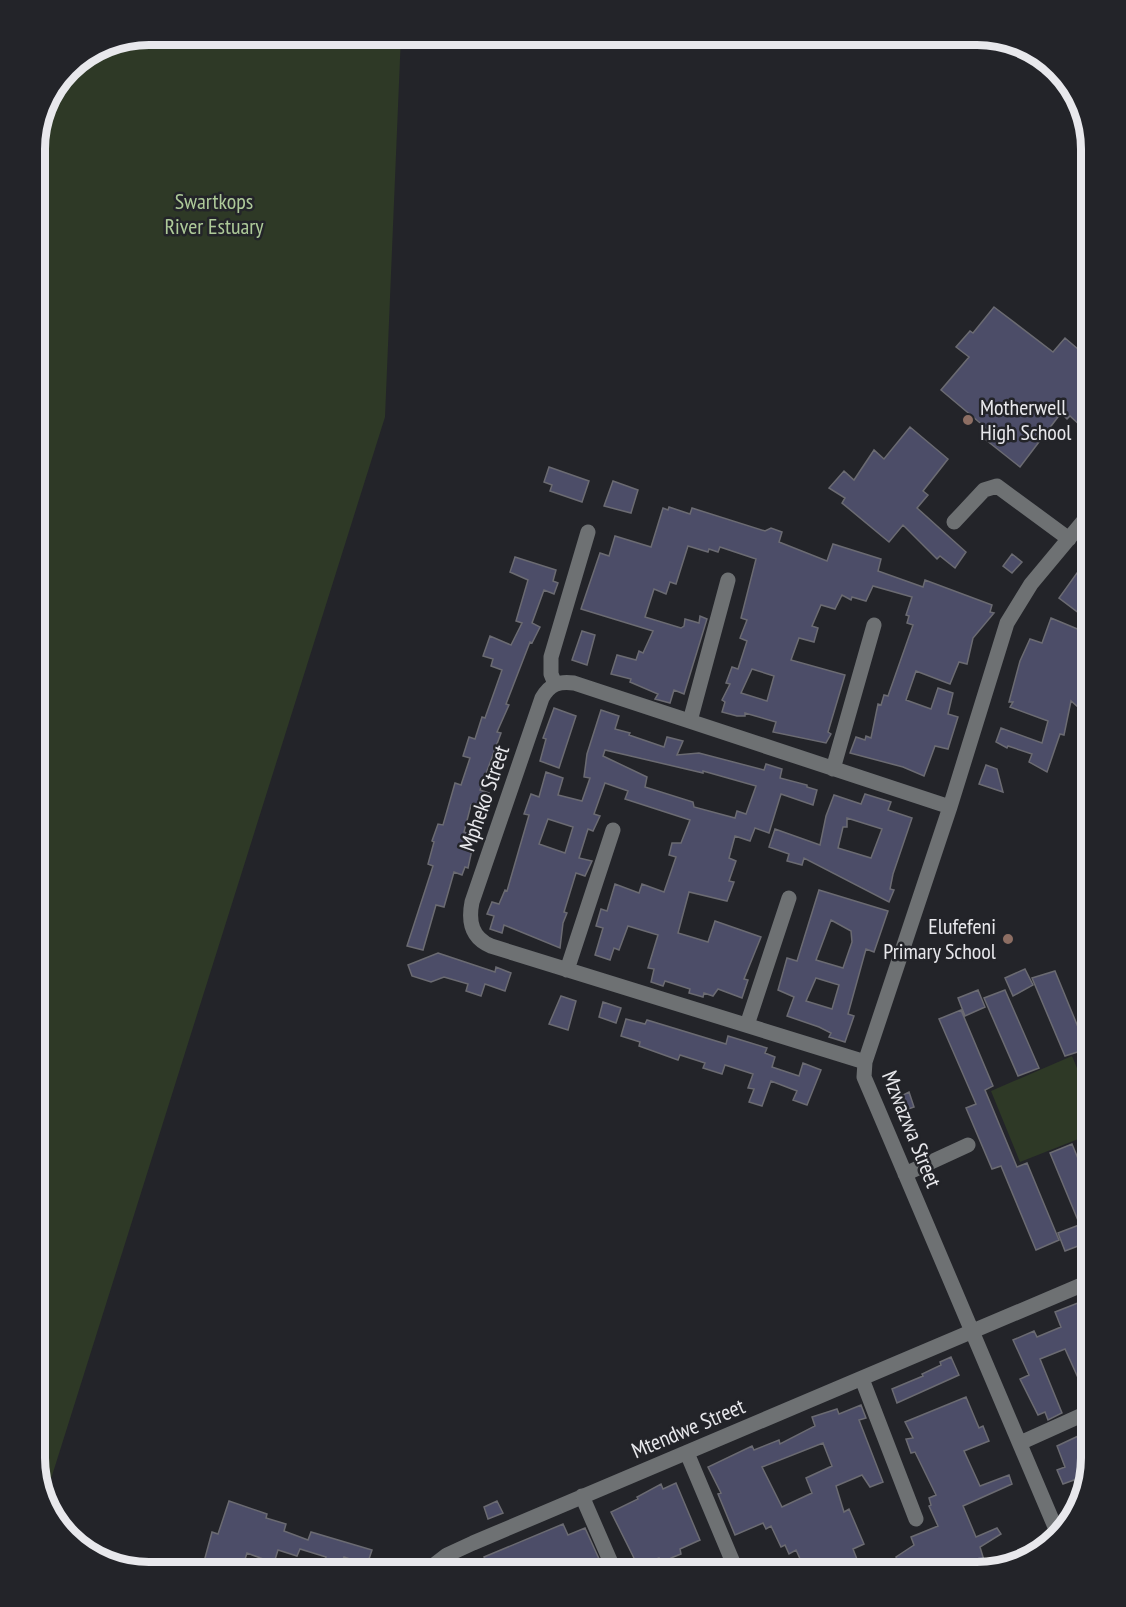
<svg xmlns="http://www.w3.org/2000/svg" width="1126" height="1607" font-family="'PT Sans Narrow',sans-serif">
	<rect width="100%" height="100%" fill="#232429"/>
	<!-- green -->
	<path fill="#2e3926" d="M 149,35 L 401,35 L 385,417 L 45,1498 L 35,1458 L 35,141 L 46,98 L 73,63 Z
		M 1072,1056 L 1091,1102 L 1091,1134 L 1020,1162 L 991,1091 Z"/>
	<!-- building -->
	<path fill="#4c4d68" stroke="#6b6b72" stroke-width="1.5" fill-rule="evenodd" d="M 994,307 L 1053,352 L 1065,338 L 1092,361 L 1092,419 L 1083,428 L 1070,416 L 1067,419 L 1061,413 L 1020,467 L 986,440 L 992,433 L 941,390 L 969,357 L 956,347 L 970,331 L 973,333 Z
		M 910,427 L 948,459 L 923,491 L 928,495 L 917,508 L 966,552 L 955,568 L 940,556 L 937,559 L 903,525 L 889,542 L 842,503 L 845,498 L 829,488 L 844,471 L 854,480 L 874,450 L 884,459 Z
		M 549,467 L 589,481 L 582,502 L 550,491 L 552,485 L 544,482 Z
		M 613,481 L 638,490 L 631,513 L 604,506 Z
		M 669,507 L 690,514 L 692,508 L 765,531 L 771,528 L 782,532 L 779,542 L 827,561 L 833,544 L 881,559 L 878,571 L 923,587 L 925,580 L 992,605 L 990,612 L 994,613 L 973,638 L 967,664 L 959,662 L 950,684 L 916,671 L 906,700 L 931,709 L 938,688 L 953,693 L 948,714 L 958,717 L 948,749 L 935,746 L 924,776 L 903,767 L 850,753 L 856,737 L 865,740 L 866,736 L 871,738 L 878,704 L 881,705 L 884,695 L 888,696 L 913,625 L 907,623 L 909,616 L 906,615 L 912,597 L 873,586 L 866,601 L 852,597 L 851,600 L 842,595 L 835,609 L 821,605 L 812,626 L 818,628 L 814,642 L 799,638 L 791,660 L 845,675 L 828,732 L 831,734 L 826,743 L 773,732 L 776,722 L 745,713 L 745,716 L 737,716 L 722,712 L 725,702 L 722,700 L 730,684 L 726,683 L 732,667 L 738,669 L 747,641 L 740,638 L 747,620 L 741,618 L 756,559 L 720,547 L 718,552 L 709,549 L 708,552 L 688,546 L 676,584 L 670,582 L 666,594 L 654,589 L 645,617 L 681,628 L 684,626 L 685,619 L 699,623 L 700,616 L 707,619 L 684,694 L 674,690 L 670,703 L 655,699 L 658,694 L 630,682 L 631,679 L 611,674 L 617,655 L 636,660 L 639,651 L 643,653 L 653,631 L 581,609 L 600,553 L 609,556 L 615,536 L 651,547 L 663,508 L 668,510 ZM 752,669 L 774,676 L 767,701 L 741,693 Z
		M 1012,554 L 1022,562 L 1012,573 L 1003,566 Z
		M 515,557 L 556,570 L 553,581 L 558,583 L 554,594 L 544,590 L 532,623 L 540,627 L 532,643 L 530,642 L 506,704 L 509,705 L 497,732 L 501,733 L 480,790 L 489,793 L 482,808 L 471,805 L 464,832 L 475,836 L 468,868 L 465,867 L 462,875 L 454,872 L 444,907 L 436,905 L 423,950 L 407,946 L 433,866 L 428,864 L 434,842 L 432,841 L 438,824 L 443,825 L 455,783 L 461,785 L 470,758 L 463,756 L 469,737 L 475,739 L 482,717 L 485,718 L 502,670 L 491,666 L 493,659 L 483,656 L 490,636 L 511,645 L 522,623 L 516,621 L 528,580 L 510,572 Z
		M 1092,571 L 1092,623 L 1059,598 L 1077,573 L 1083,577 Z
		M 1051,618 L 1092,635 L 1092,660 L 1080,673 L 1092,683 L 1092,719 L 1071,701 L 1064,735 L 1060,734 L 1047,772 L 1029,762 L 1032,754 L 1008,746 L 1007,748 L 996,742 L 1001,728 L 1042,743 L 1048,721 L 1010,707 L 1013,702 L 1009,702 L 1020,661 L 1030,639 L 1042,643 Z
		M 582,631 L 595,635 L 587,665 L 572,660 Z
		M 554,708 L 576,716 L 559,768 L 540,761 L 546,739 L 543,738 Z
		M 601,710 L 619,716 L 615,729 L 630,733 L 629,735 L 664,747 L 667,737 L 683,741 L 677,755 L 699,753 L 764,770 L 766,764 L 782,769 L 780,778 L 807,785 L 807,787 L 817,790 L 813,805 L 781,794 L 769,833 L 755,828 L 750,841 L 735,836 L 729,858 L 736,861 L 729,881 L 734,882 L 727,901 L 689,892 L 678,933 L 708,942 L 715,921 L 761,937 L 744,979 L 748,980 L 742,998 L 718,989 L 713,996 L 704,993 L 703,997 L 689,993 L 690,989 L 665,981 L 663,986 L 651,982 L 654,969 L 648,968 L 658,935 L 628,926 L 619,950 L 614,948 L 610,960 L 595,955 L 603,928 L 596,926 L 601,909 L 607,911 L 615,884 L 639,893 L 642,884 L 664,892 L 676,857 L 669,855 L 672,843 L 681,843 L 690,820 L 625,799 L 628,791 L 605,783 L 594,814 L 600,816 L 593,831 L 588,829 L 579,858 L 592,861 L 585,876 L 576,873 L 564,912 L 567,913 L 563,923 L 560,948 L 504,925 L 502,933 L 490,929 L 494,916 L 487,914 L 492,902 L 499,904 L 505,890 L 507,891 L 529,815 L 524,814 L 531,794 L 539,797 L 546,772 L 563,778 L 558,795 L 582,801 L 590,778 L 584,777 L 587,754 ZM 605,750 L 703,773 L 703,771 L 756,786 L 746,814 L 737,811 L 735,818 L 694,807 L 693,802 L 645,787 L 647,777 L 603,756 ZM 548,819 L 573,827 L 565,853 L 539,844 Z
		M 986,765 L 997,769 L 1003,792 L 979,784 Z
		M 865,794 L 891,802 L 888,810 L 912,818 L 893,874 L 890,889 L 894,890 L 889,902 L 804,858 L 802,865 L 787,861 L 789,854 L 769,847 L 775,829 L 820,845 L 826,816 L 834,795 L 861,804 ZM 847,818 L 882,829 L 871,858 L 838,848 L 843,827 L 847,827 Z
		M 819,890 L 888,911 L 874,952 L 866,949 L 848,1014 L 854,1016 L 845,1042 L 829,1037 L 831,1033 L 819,1027 L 787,1016 L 794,997 L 778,990 L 787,958 L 797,961 ZM 831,920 L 851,931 L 852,942 L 843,968 L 816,960 ZM 816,978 L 839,985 L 832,1009 L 806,1001 Z
		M 438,953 L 495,972 L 496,967 L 511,973 L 505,991 L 485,984 L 481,996 L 466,991 L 468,984 L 444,977 L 431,982 L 412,976 L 408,965 Z
		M 1025,969 L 1033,985 L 1013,996 L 1005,978 Z
		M 1055,971 L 1087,1049 L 1065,1056 L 1032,978 Z
		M 978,990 L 985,1007 L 965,1016 L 958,998 Z
		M 1005,990 L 1039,1068 L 1018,1076 L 984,998 Z
		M 561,996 L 576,1001 L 568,1030 L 549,1024 Z
		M 603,1002 L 621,1008 L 616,1023 L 599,1017 Z
		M 961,1010 L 993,1086 L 985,1090 L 1017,1167 L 1027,1163 L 1059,1240 L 1036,1250 L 1001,1166 L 992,1169 L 966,1108 L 976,1104 L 939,1019 Z
		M 626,1019 L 645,1024 L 647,1020 L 726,1044 L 728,1036 L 767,1048 L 765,1053 L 775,1057 L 772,1067 L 799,1076 L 803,1063 L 821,1070 L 807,1105 L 793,1100 L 797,1091 L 771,1081 L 762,1106 L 749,1102 L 754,1089 L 748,1088 L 753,1074 L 725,1065 L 722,1074 L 703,1068 L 705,1063 L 680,1055 L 678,1060 L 639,1046 L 640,1042 L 621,1036 Z
		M 909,1092 L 914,1107 L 902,1111 L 897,1098 Z
		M 1072,1144 L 1091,1190 L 1091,1226 L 1082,1230 L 1050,1153 Z
		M 1079,1225 L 1086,1243 L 1065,1251 L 1058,1233 Z
		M 1088,1299 L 1091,1307 L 1091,1401 L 1089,1402 L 1065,1349 L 1040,1359 L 1062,1413 L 1048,1420 L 1045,1412 L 1038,1415 L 1020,1379 L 1029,1375 L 1013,1340 L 1034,1331 L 1037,1337 L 1061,1327 L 1055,1312 Z
		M 951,1357 L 959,1375 L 897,1403 L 892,1389 L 923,1376 L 922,1374 L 941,1365 L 940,1362 Z
		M 966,1397 L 979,1428 L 983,1426 L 989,1441 L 964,1451 L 980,1486 L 1009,1475 L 1012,1484 L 963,1506 L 976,1537 L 997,1528 L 1001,1534 L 980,1547 L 987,1570 L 969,1572 L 964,1561 L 927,1572 L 903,1572 L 896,1557 L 914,1545 L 911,1537 L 938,1526 L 929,1506 L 931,1505 L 929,1498 L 936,1495 L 915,1452 L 911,1453 L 906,1439 L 913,1438 L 905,1422 Z
		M 861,1405 L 866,1418 L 859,1420 L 883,1482 L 870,1487 L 862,1475 L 836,1486 L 844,1512 L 849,1509 L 864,1544 L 853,1549 L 862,1572 L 806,1572 L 796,1550 L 789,1554 L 785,1545 L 781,1547 L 771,1526 L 766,1529 L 763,1523 L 735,1535 L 718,1494 L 721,1493 L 708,1467 L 752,1446 L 754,1450 L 779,1440 L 780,1444 L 815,1426 L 812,1417 L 837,1409 L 839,1414 ZM 823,1443 L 832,1466 L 806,1478 L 812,1493 L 782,1507 L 762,1467 Z
		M 1091,1430 L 1091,1459 L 1081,1498 L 1074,1480 L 1063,1484 L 1057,1470 L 1065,1467 L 1057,1446 Z
		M 676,1483 L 700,1540 L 680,1549 L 681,1554 L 671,1558 L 676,1572 L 664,1572 L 659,1558 L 638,1566 L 611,1512 L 638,1499 L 637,1497 L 661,1484 L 663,1489 Z
		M 229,1501 L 267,1514 L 266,1518 L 286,1524 L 284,1531 L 308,1540 L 311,1532 L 372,1550 L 367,1565 L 344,1557 L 338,1572 L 321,1572 L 326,1557 L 300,1549 L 297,1556 L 278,1550 L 274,1563 L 247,1553 L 241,1572 L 211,1572 L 202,1569 L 212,1532 L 218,1534 Z
		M 497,1501 L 503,1513 L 488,1519 L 484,1507 Z
		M 563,1524 L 568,1535 L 585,1528 L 605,1572 L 537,1572 L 535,1567 L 520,1572 L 490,1572 L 484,1557 Z"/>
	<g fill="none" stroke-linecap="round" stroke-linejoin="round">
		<!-- minor -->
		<path stroke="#6e7173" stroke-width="15" d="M 954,522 L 984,490 L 997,486 L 1069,539
			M 555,684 L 551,674 L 551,657 L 588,532
			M 690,721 L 728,580
			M 833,769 L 874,625
			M 567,970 L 613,830
			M 747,1025 L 789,898
			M 865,1062 L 491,946 C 472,938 468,922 472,902 L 542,698 C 550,684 559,681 574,683 L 950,807
			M 905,1174 L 968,1145
			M 862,1379 L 916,1519
			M 1020,1443 L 1091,1411
			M 687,1453 L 737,1572
			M 582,1496 L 615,1572
			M 1058,1534 L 876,1105 L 864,1077 L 865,1062 L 950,807 L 1007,623 L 1031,584 L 1091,512
			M 425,1572 L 447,1555 L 473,1543 L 1091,1281"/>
	</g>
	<!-- markers -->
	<g fill="#8d6e63" stroke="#232429" stroke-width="2">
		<circle cx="968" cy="420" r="6"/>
		<circle cx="1008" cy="939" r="6"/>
	</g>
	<g text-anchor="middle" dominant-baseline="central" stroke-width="5" stroke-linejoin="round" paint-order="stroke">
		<!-- park labels -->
		<g font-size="22" fill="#aeca99" stroke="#232429">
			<text x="214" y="201">Swartkops<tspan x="214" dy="25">River Estuary</tspan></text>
		</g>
		<!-- poi labels -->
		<g font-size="22" fill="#e8e8ec" stroke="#232429" text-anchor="start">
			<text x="980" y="407">Motherwell<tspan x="980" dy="25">High School</tspan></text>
			<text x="996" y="926" text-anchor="end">Elufefeni<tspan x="996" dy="25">Primary School</tspan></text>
		</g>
		<!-- street labels -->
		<g font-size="22" fill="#e8e8ec" stroke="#232429">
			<text transform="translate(484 798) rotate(-71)">Mpheko Street</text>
			<text transform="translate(912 1129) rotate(68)">Mzwazwa Street</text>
			<text transform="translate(688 1428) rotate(-23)">Mtendwe Street</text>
		</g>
	</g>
	<!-- crop -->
	<path d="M0 0H1126V1607H0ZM149 45H977A104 104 0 0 1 1081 149V1458A104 104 0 0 1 977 1562H149A104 104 0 0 1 45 1458V149A104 104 0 0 1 149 45Z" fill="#232429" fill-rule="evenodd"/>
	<path fill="none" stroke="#e8e8ec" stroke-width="8" d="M149 45H977A104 104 0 0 1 1081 149V1458A104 104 0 0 1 977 1562H149A104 104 0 0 1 45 1458V149A104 104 0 0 1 149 45Z"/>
</svg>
